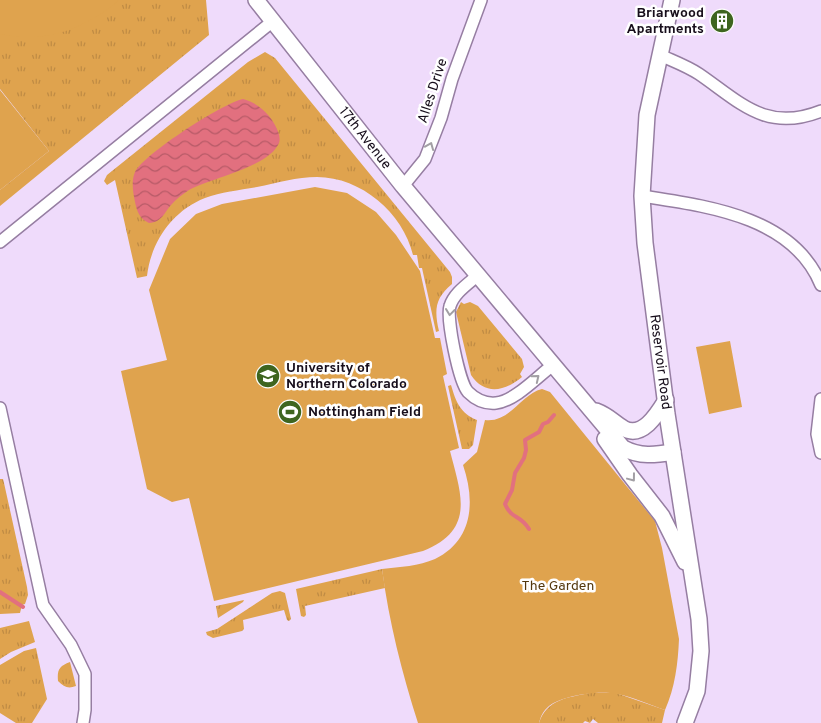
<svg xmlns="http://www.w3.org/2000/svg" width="821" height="723" font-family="Overpass,sans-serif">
	<defs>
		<pattern id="grass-tufts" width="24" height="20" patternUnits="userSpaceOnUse" patternTransform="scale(1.25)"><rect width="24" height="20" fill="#dfa34e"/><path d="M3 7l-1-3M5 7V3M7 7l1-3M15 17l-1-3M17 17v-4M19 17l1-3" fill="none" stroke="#bf8b44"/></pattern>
		<pattern id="water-waves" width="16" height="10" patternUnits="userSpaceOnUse" patternTransform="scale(1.25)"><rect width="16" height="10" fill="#e2707f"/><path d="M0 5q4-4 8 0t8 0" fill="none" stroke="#b65a67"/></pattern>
	</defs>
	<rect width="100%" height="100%" fill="#efdbfb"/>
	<!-- grass -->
	<path fill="url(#grass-tufts)" d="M 0,0 L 206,0 L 209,35 L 0,206 L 0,190 L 49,151 L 0,89 Z
		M 265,52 L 275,58 L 450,272 L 452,277 L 452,284 C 435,298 434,310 439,331 L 436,332 L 422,268 L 419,268 L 417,255 L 413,255 C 403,213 361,177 317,177 C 297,177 277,183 257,187 C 240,190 221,192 205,198 C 172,211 151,242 147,276 L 137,278 L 115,180 L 107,185 L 104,181 L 107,175 L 248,62 Z
		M 461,302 L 464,304 L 470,302 L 478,306 L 522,359 L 524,367 L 520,374 L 522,377 C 505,391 485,396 471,375 L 456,312 Z
		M 451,385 C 456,402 460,413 477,420 L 473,445 L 469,449 L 462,449 L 448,386 Z
		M 0,479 L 3,479 L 4,483 L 27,587 L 28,595 L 25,604 L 22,605 L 20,613 L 0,614 Z
		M 382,569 L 385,588 L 305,606 L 306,615 L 304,617 L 301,616 L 296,589 Z
		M 280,591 L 285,593 L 291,619 L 289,621 L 287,620 L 284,610 L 243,620 L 244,629 L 242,631 L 213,638 L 207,635 L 206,632 L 217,629 L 272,593 Z
		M 244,600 L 243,602 L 218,618 L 216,606 Z
		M 29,621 L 35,642 L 11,652 L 0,659 L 0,628 Z
		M 36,648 L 47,699 L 32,723 L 16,723 L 0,713 L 0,665 L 24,651 Z
		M 70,662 L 76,686 C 68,689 64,687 58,681 C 57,670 59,666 70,662 Z
		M 589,693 L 616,693 L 665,710 L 662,723 L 598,723 L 593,719 L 590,723 L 585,721 L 583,723 L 539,723 C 547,699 567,698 589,693 Z"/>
	<!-- green -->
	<path fill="#dfa34e" d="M 0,0 L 119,0 C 86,29 44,44 0,34 Z
		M 0,90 L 49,151 L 0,190 Z
		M 315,187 L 347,193 L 376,212 L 396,235 L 420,271 L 435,338 L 440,338 L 447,374 L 443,376 L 459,448 L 450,451 C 461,494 476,530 423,551 L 214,601 L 189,498 L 172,502 L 147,489 L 121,371 L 167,360 L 149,290 L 170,239 L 196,214 L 222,204 Z
		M 730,341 L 742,407 L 709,414 L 696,347 Z
		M 542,389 L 550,392 L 655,521 L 662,548 L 679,639 C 678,663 675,688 665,710 C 650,705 633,697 617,694 C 599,690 563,695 549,706 C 543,711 541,716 539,723 L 418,723 C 402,673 389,622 382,569 C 400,567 419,566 435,559 C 474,540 475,500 463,465 L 477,452 L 485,420 C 510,423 521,394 542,389 Z"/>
	<!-- water -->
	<path fill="url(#water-waves)" d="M 243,99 C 256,102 269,113 275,125 C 278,131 281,137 279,143 C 269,167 211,178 189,190 C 183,194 176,199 171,205 C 164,213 162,222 149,223 C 140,219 137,212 135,202 C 133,192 131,181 135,172 C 144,154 223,103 243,99 Z"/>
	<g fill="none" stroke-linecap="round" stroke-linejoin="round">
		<!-- stream -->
		<path stroke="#e2707f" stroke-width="4" d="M 529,529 C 520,514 512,520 505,504 L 512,490 L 515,473 L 524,458 L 526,450 L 525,440 L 539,432 L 543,424 L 548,422 L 554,415
			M 0,592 L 23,607"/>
		<!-- minor casing -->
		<g stroke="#967ea2" stroke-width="14">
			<path id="minor" d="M 660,55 C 673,61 687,66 699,74 C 740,102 766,133 821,111
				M 403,186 L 425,159 L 441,118 L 452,79 L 481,0
				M 642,196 C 706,206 793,216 821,285
				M 0,242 L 273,21
				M 478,275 C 468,284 454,293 450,306 C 446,318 459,382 468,392 C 475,399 485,404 496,403 C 515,401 538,376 553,365
				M 821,399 L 817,434 L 821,453
				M 0,408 L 43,605 L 71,645 L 85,674 L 85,710 L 83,723"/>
		</g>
		<!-- tertiary casing -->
		<g stroke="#967ea2" stroke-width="18">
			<g id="tertiary">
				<path id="s1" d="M 256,0 L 403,186 L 623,448 C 640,457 655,455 673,452"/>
				<path id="s2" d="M 672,0 L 647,115 L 642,196 L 645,243 L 667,414 L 699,619 L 701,651 L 697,691 L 685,723"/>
				<path d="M 596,411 C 609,416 613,422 623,428 C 642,440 658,413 666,400"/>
				<path d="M 605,439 L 630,475 L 662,516 L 685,562"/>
			</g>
		</g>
		<!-- minor -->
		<use href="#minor" stroke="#fff" stroke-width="11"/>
		<!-- tertiary -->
		<use href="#tertiary" stroke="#fff" stroke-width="15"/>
	</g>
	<!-- one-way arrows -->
	<defs><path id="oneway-chevron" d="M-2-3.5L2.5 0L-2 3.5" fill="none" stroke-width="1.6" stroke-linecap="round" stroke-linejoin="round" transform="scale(1.25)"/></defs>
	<g stroke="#a29fa4">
		<use href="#oneway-chevron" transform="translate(430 146) rotate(-68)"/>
		<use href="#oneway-chevron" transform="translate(450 312) rotate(97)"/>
		<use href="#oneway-chevron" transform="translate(536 378) rotate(-39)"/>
		<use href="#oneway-chevron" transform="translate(632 478) rotate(53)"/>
	</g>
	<!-- icons -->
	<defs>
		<g id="building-disc" transform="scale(1.25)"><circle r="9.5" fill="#3e651f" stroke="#fff"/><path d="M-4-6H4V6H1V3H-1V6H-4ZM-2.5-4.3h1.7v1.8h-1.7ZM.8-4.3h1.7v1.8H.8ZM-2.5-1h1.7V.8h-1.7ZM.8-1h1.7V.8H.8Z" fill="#fff"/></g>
		<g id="university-disc" transform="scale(1.25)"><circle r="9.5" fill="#3e651f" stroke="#fff"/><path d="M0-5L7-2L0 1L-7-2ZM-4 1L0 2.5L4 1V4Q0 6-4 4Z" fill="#fff"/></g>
		<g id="stadium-disc" transform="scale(1.25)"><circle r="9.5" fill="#3e651f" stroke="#fff"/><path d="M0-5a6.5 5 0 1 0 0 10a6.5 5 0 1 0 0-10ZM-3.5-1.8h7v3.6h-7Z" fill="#fff"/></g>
	</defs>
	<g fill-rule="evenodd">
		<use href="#building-disc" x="722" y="21"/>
		<use href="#university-disc" x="268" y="376"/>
		<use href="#stadium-disc" x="290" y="412"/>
	</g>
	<g text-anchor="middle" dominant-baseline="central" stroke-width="5" stroke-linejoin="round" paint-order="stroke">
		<!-- poi labels -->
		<g font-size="14" font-weight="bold" fill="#170e1b" stroke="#fff" text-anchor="start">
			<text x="704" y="13" text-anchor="end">Briarwood<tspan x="704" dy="16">Apartments</tspan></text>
			<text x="286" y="368">University of<tspan x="286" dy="16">Northern Colorado</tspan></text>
			<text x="308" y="412">Nottingham Field</text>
		</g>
		<!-- street labels -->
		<g font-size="14" fill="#170e1b" stroke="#fff">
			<text transform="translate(433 91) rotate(-72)">Alles Drive</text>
			<text stroke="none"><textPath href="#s1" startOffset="176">17th Avenue</textPath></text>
			<text stroke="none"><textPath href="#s2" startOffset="366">Reservoir Road</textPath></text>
		</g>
		<!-- park labels -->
		<g font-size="14" fill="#54380e" stroke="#fff">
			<text x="558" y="586">The Garden</text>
		</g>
	</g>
</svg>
